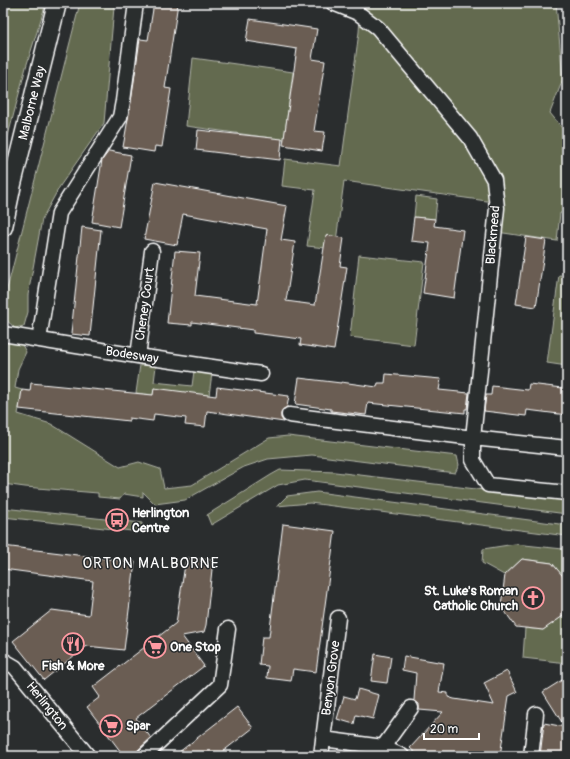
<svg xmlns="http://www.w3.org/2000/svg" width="570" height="759" font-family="Pangolin,sans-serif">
	<rect width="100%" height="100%" fill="#2a2d2e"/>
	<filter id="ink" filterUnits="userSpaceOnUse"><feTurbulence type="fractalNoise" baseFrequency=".025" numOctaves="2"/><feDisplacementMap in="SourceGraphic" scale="8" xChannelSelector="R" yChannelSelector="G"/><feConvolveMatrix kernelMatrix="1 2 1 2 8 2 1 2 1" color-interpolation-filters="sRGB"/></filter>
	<g filter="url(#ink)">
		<!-- green -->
		<path fill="#636a50" stroke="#b1b4a8" d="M 3,3 L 46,3 L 26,67 L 4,151 L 3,153 Z
			M 80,3 L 109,3 L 114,7 L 104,123 L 60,186 L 42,219 L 28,295 L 28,312 L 24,326 L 15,328 L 4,318 L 3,305 Z
			M 361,3 L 556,3 L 563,79 L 550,113 L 567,134 L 567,213 L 560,213 L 557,241 L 497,232 L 494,202 L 344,181 L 335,249 L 307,246 L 315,190 L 282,186 L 285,159 L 341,166 L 359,32 Z
			M 193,58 L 293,72 L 284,140 L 186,126 Z
			M 416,196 L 437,199 L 435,219 L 414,217 Z
			M 359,255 L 424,262 L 414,345 L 350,337 Z
			M 559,275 L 567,276 L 567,366 L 547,363 Z
			M 3,341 L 21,343 L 26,352 L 18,369 L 15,388 L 22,390 L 18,414 L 51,424 L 120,467 L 139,462 L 160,469 L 164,488 L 192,485 L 269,438 L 288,436 L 457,456 L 459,465 L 455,473 L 312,455 L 268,459 L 244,467 L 185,500 L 155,504 L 143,492 L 143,497 L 124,494 L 120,499 L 98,497 L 98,493 L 25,487 L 3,484 Z
			M 140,365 L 156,366 L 154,382 L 192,386 L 194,371 L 212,373 L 208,403 L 154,388 L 153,395 L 136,393 Z
			M 280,470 L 335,472 L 567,500 L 567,514 L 305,480 L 278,485 L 211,525 L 207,515 L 271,475 Z
			M 317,492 L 567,525 L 567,536 L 310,503 L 277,506 L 287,496 Z
			M 3,508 L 142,523 L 141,532 L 3,517 Z
			M 515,544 L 563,549 L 567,556 L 567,581 L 552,563 L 522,559 L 504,575 L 482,563 L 483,549 Z
			M 567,589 L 567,663 L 523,658 L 525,628 L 543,630 L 563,616 L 566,590 Z"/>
		<!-- building -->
		<path fill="#6b5d52" stroke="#fff" d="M 154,3 L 178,3 L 165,88 L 171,89 L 162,147 L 155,146 L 154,152 L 123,147 L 131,102 L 140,39 L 148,40 Z
			M 250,19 L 317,29 L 312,59 L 325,61 L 314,131 L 325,132 L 322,151 L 283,145 L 297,49 L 246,41 Z
			M 198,130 L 282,139 L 280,160 L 196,150 Z
			M 109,151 L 131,155 L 119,227 L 92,222 L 102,160 Z
			M 155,182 L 287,206 L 281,240 L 295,242 L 286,301 L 315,305 L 326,235 L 344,238 L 340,266 L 347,267 L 334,350 L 300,345 L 301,339 L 253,333 L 253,330 L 192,322 L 192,325 L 167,323 L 175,251 L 200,253 L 195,296 L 257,304 L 267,229 L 183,214 L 177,245 L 144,239 Z
			M 414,217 L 435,219 L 434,226 L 463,230 L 454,298 L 423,293 L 430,243 L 411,241 Z
			M 82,227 L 101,230 L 90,336 L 71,334 Z
			M 526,237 L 546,240 L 536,307 L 516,304 Z
			M 386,374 L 441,379 L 439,390 L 469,393 L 467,409 L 465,409 L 465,413 L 368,403 L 366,415 L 331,411 L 331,409 L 295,404 L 299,378 L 341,383 L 341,382 L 377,387 L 378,383 L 385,383 Z
			M 31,383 L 153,395 L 154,388 L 216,396 L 217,387 L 289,396 L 287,407 L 282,410 L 281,414 L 281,418 L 284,422 L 207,411 L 205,427 L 185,425 L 186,418 L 154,414 L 153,421 L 129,418 L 129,421 L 19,409 L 22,390 L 30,391 Z
			M 529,384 L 563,388 L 563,395 L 567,396 L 567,415 L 527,410 L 526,416 L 484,411 L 486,395 L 491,395 L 492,386 L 528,390 Z
			M 283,524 L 335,531 L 316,672 L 293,669 L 291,681 L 267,678 L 268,666 L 259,665 L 262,637 L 269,637 Z
			M 3,546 L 135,562 L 124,650 L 86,646 L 44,680 L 13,641 L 52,610 L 89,615 L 93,581 L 3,569 Z
			M 186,558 L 213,560 L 206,625 L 204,632 L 182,636 L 204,666 L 136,718 L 151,738 L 138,750 L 136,756 L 124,756 L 87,707 L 100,697 L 93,687 L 176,623 Z
			M 522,559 L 552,563 L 567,581 L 567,589 L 566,590 L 563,616 L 543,630 L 516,627 L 501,606 L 505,575 Z
			M 375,654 L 391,657 L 387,683 L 371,681 Z
			M 404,656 L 444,663 L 439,692 L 448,693 L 448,697 L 454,699 L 494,705 L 484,683 L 507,671 L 517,692 L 509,696 L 500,756 L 419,756 L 410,748 L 443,712 L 419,710 L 419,704 L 414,700 L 416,673 L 402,670 Z
			M 567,677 L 566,756 L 540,756 L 544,723 L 565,727 L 543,692 Z
			M 358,689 L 379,695 L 373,719 L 356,715 L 354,724 L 337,719 L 344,696 L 355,699 Z
			M 237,707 L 253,728 L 217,756 L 174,756 Z"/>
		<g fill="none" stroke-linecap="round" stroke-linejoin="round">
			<!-- minor casing -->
			<g stroke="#fff" stroke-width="17">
				<path id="minor" d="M 333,3 L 358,13 L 378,28 L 470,138 L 494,180 L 497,208 L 473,438 L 473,460 L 488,485 L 567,493
					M 3,334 L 138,356 L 261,374
					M 39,340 L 59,213 L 120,117 L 123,101 L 136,3
					M 138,356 L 152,251
					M 289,415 L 473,438 L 567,448
					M 3,660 L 15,667 L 88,756
					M 323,739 L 383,747 L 402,756
					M 383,747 L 411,708
					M 144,756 L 220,685 L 228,629
					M 321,756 L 338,618
					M 531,756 L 536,714"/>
			</g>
			<!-- tertiary casing -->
			<g stroke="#fff" stroke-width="21">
				<path id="tertiary" d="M 3,227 L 12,184 L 57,3"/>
			</g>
			<!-- minor -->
			<use href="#minor" stroke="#2a2d2e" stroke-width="14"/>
			<!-- tertiary -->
			<use href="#tertiary" stroke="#2a2d2e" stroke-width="18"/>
		</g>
	</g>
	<!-- icons -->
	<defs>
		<g id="bus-ring" transform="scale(1.15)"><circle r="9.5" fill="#2a2d2e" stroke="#ff9aa2" stroke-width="1.5"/><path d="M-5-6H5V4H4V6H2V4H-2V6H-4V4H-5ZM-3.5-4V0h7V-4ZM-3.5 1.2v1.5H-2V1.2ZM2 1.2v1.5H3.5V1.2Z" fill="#ff9aa2"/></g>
		<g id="church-ring" transform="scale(1.15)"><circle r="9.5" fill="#2a2d2e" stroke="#ff9aa2" stroke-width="1.5"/><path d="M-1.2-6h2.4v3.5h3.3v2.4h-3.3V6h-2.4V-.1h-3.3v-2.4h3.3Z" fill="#ff9aa2"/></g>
		<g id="restaurant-ring" transform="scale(1.15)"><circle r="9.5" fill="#2a2d2e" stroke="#ff9aa2" stroke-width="1.5"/><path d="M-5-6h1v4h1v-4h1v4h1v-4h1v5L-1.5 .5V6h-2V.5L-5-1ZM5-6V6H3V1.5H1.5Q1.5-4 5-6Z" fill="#ff9aa2"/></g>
		<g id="supermarket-ring" transform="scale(1.15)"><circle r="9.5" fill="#2a2d2e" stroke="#ff9aa2" stroke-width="1.5"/><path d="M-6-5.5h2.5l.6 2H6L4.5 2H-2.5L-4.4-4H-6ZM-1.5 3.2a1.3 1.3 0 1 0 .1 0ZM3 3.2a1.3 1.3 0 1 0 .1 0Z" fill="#ff9aa2"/></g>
	</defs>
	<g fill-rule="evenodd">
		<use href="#bus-ring" x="117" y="520"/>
		<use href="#church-ring" x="533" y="598"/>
		<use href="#restaurant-ring" x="73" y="644"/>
		<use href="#supermarket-ring" x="155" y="647"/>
		<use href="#supermarket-ring" x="111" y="726"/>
	</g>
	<g text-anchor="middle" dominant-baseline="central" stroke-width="3" stroke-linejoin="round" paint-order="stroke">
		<!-- street labels -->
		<g font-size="13" fill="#fff" stroke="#2a2d2e">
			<text transform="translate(32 103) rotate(-76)">Malborne Way</text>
			<text transform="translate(493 235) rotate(-85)">Blackmead</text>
			<text transform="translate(145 304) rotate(-82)">Cheney Court</text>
			<text transform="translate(132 355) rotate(9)">Bodesway</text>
			<text transform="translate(331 678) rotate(-83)">Benyon Grove</text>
			<text transform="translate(47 706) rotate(51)">Herlington</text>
		</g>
		<!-- poi labels -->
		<g font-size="13" font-weight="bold" fill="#fff" stroke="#2a2d2e" text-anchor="start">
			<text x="132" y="513">Herlington<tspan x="132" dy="15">Centre</tspan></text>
			<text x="518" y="591" text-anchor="end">St. Luke's Roman<tspan x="518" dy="15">Catholic Church</tspan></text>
			<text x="170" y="647">One Stop</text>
			<text x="73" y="666" text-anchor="middle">Fish &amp; More</text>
			<text x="126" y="726">Spar</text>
		</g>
		<!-- quarter labels -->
		<g font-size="15" letter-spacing="1" fill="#fff" stroke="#2a2d2e">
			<text x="151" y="563">ORTON MALBORNE</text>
		</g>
	</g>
	<!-- margin -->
	<rect width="570" height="759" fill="none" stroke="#2a2d2e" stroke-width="16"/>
	<rect x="8" y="8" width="554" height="743" fill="none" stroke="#fff" stroke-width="1.5" filter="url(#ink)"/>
	<!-- scale -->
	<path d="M424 733v6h55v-6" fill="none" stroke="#ffffff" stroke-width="2"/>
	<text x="430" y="733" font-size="12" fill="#ffffff" stroke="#2a2d2e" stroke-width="3" paint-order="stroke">20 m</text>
</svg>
